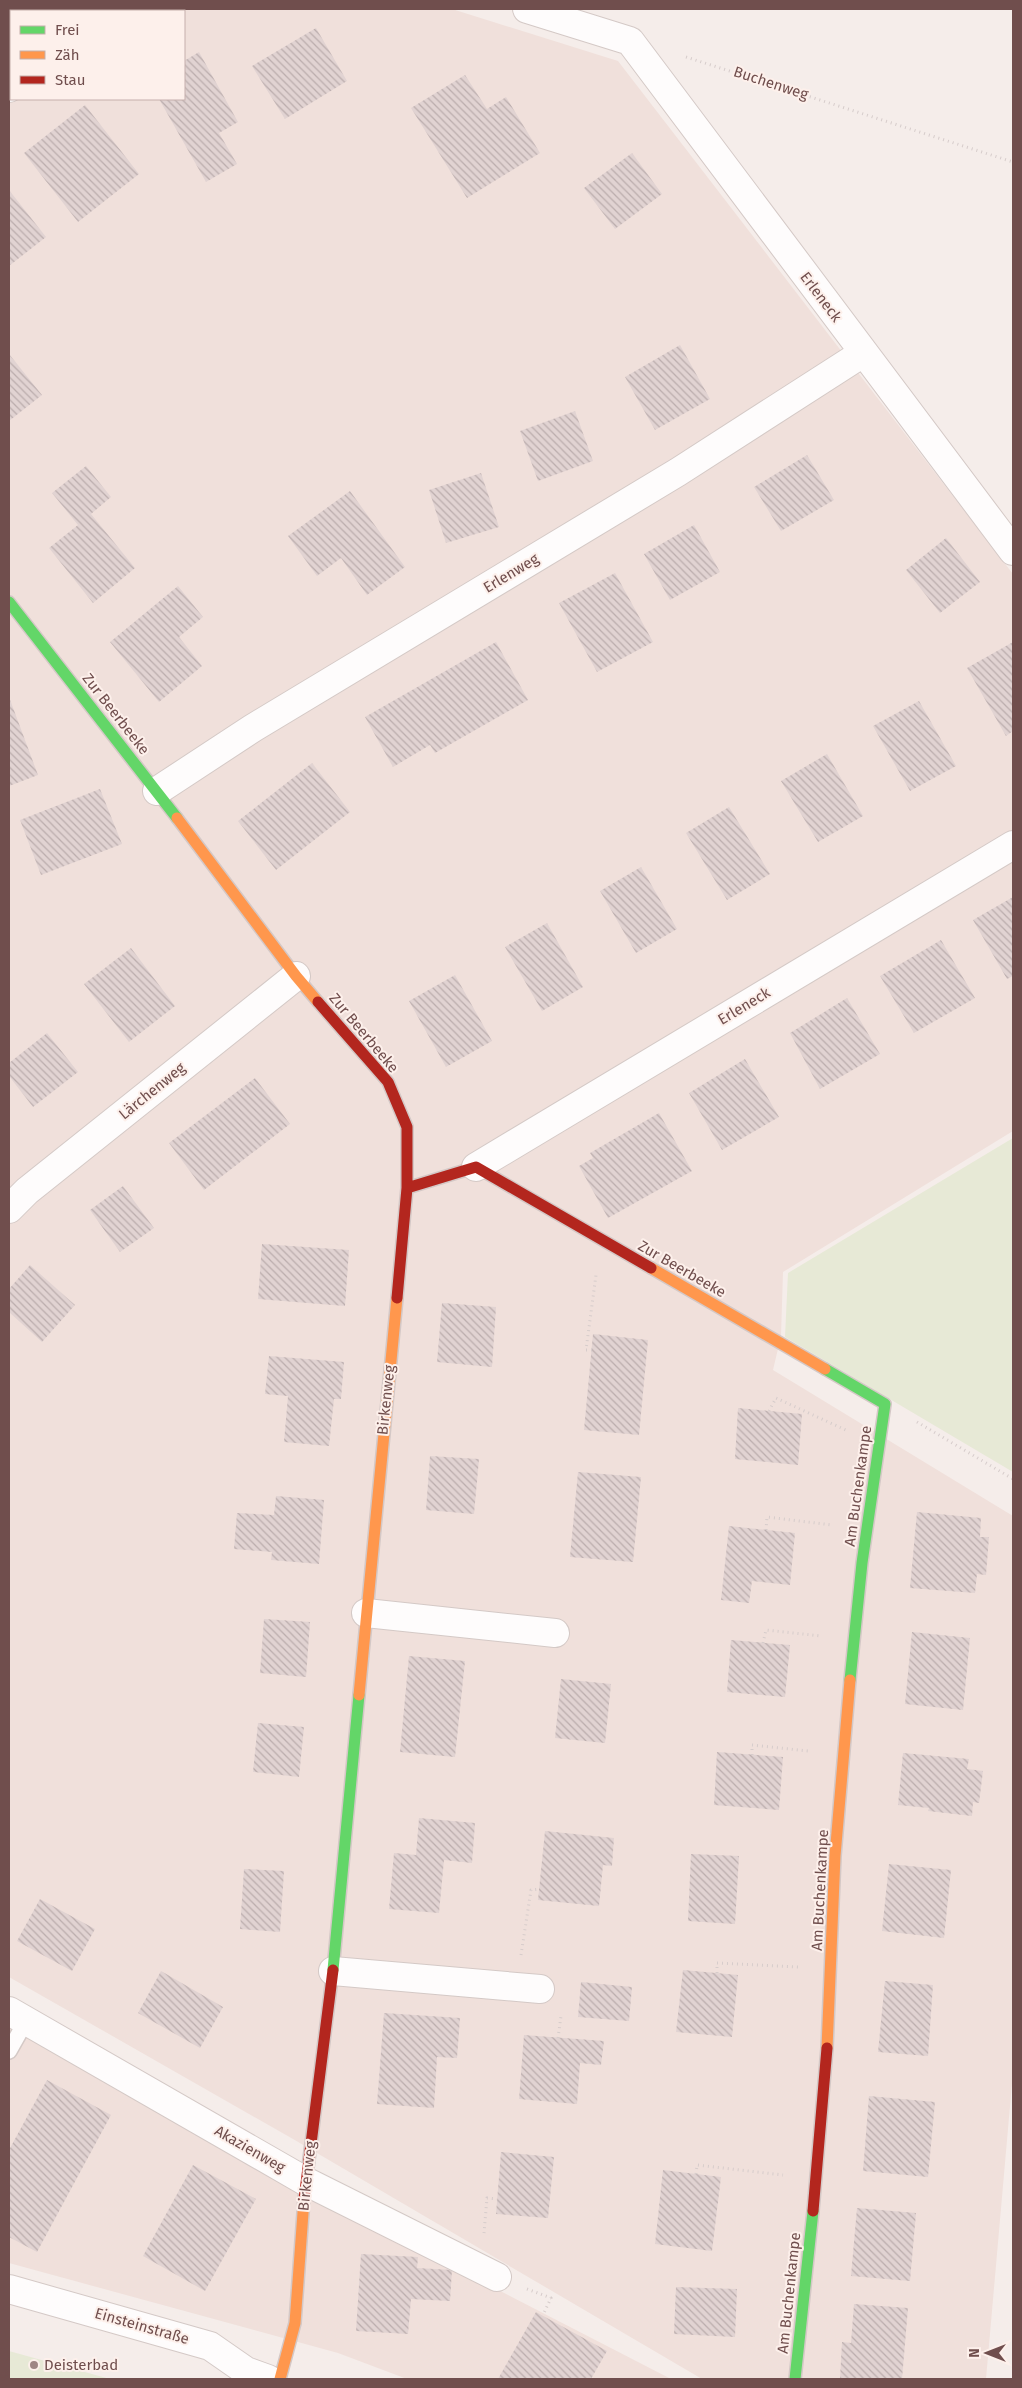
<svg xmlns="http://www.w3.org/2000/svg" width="1022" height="2388" font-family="'Fira Sans',sans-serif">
	<defs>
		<pattern id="building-back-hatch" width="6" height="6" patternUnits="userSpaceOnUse" patternTransform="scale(1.25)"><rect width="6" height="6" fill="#e1d3d2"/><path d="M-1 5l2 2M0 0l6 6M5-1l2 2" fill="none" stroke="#bbadad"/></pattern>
	</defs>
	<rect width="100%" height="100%" fill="#f5edea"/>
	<!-- residential -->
	<path fill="#f0e0db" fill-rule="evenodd" d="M 9,9 L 452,9 L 618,61 L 1013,574 L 1013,1131 L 783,1272 L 781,1336 L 773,1370 L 1013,1516 L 1013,2072 L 986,2379 L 702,2379 L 293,2139 L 9,1977 ZM 11,11 L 184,11 L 184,99 L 11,99 Z
		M 9,2021 L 326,2201 L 671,2379 L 407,2379 L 338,2353 L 9,2263 Z"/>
	<!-- grass -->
	<path fill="#e7e9d6" d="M 1013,1138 L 1013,1472 L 785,1337 L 788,1273 Z
		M 9,2351 L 110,2379 L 9,2379 Z"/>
	<!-- building -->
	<path fill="url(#building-back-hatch)" d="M 316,28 L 347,81 L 285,119 L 252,66 Z
		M 199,52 L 238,122 L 219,133 L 237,164 L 206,182 L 159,99 L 184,99 L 184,61 Z
		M 465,75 L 487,109 L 506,97 L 540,153 L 467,198 L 411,108 Z
		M 85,105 L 139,174 L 78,222 L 24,153 Z
		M 632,153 L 662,194 L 615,229 L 584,188 Z
		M 9,190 L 46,237 L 9,266 Z
		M 680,345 L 710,399 L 655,430 L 625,377 Z
		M 9,354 L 42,395 L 9,421 Z
		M 575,411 L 593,461 L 538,481 L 520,431 Z
		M 807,455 L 834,500 L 781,531 L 754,487 Z
		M 86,466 L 111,497 L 91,514 L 135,568 L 93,603 L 49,548 L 78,525 L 52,493 Z
		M 481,473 L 499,527 L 446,543 L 429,490 Z
		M 350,491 L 405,567 L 367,595 L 341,558 L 317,576 L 288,536 Z
		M 694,525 L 720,572 L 670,600 L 644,554 Z
		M 946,538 L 980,582 L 940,613 L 906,570 Z
		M 615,573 L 653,642 L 597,672 L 559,603 Z
		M 178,586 L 203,617 L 179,637 L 202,666 L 159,702 L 110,642 Z
		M 496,642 L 528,700 L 435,753 L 430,745 L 393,767 L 365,717 Z
		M 1013,642 L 1013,731 L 1006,736 L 967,668 Z
		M 9,697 L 38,775 L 9,786 Z
		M 919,701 L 956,766 L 910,791 L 873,726 Z
		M 827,754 L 863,816 L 818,842 L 781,781 Z
		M 312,763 L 350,812 L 276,870 L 238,821 Z
		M 100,789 L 122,844 L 41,875 L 20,820 Z
		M 729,807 L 770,874 L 727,900 L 686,833 Z
		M 641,867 L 677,929 L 636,953 L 600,891 Z
		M 1013,897 L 1013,976 L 1007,979 L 973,920 Z
		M 547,923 L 583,987 L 542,1011 L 505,947 Z
		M 941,940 L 975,998 L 914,1033 L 880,976 Z
		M 131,948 L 175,1006 L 129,1042 L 84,984 Z
		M 455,975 L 492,1041 L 446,1067 L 409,1001 Z
		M 847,998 L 880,1054 L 820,1089 L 790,1033 Z
		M 47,1033 L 78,1072 L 33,1107 L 9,1076 L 9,1063 Z
		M 745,1059 L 779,1117 L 722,1150 L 689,1093 Z
		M 255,1078 L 290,1124 L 204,1190 L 169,1143 Z
		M 659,1113 L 692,1171 L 608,1218 L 579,1166 L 593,1158 L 590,1153 Z
		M 123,1186 L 154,1228 L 120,1252 L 90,1210 Z
		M 262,1244 L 349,1250 L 345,1306 L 258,1299 Z
		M 30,1265 L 75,1305 L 42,1342 L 9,1312 L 9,1289 Z
		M 442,1303 L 496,1307 L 492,1367 L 437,1362 Z
		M 593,1334 L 648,1340 L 639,1435 L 584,1430 Z
		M 269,1356 L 344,1362 L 341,1399 L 334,1399 L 329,1446 L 284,1442 L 288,1396 L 265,1394 Z
		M 738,1408 L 802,1414 L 798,1465 L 735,1459 Z
		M 430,1456 L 479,1459 L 474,1514 L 426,1510 Z
		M 578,1472 L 641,1477 L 633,1562 L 570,1557 Z
		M 276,1496 L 324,1500 L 319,1564 L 271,1560 L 272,1552 L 234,1549 L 237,1513 L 274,1515 Z
		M 917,1512 L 981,1518 L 980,1537 L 989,1537 L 986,1575 L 977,1574 L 975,1593 L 910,1588 Z
		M 729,1526 L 795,1533 L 790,1585 L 752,1581 L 749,1603 L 721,1600 Z
		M 264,1619 L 310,1622 L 306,1677 L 260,1673 Z
		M 912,1632 L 970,1638 L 963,1710 L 905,1704 Z
		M 731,1640 L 790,1645 L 785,1697 L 727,1692 Z
		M 409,1656 L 465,1661 L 455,1757 L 400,1752 Z
		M 561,1679 L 611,1684 L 605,1743 L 555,1738 Z
		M 258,1723 L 304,1727 L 299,1777 L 253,1772 Z
		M 717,1752 L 783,1757 L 779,1810 L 714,1805 Z
		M 903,1753 L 969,1759 L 967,1769 L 983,1771 L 979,1803 L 973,1802 L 972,1816 L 928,1811 L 929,1808 L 898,1805 Z
		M 419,1818 L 475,1823 L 472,1863 L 444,1860 L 439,1913 L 389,1909 L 394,1853 L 416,1855 Z
		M 545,1831 L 614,1838 L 612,1866 L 603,1865 L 599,1906 L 538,1900 Z
		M 691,1854 L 739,1856 L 735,1924 L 688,1921 Z
		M 889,1864 L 951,1870 L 944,1938 L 882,1931 Z
		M 244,1869 L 284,1871 L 280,1932 L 240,1929 Z
		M 40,1899 L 95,1929 L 72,1971 L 17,1941 Z
		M 683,1970 L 738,1975 L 732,2037 L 676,2032 Z
		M 161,1971 L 223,2007 L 200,2048 L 138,2013 Z
		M 885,1981 L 933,1985 L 928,2056 L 878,2052 Z
		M 581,1982 L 632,1987 L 629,2021 L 578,2017 Z
		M 384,2013 L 460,2018 L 457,2058 L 437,2057 L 434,2108 L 377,2104 Z
		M 524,2035 L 604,2041 L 601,2065 L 580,2063 L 577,2104 L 519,2099 Z
		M 47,2080 L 111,2115 L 37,2252 L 9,2237 L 9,2150 Z
		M 869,2096 L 935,2102 L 928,2177 L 863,2171 Z
		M 501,2152 L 554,2157 L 548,2218 L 496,2214 Z
		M 193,2165 L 256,2199 L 205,2291 L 143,2256 Z
		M 663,2170 L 721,2177 L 712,2251 L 655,2244 Z
		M 857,2208 L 916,2213 L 910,2281 L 851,2276 Z
		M 361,2254 L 418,2257 L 417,2268 L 452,2270 L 450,2301 L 411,2299 L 408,2334 L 356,2331 Z
		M 676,2287 L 737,2289 L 735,2337 L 674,2334 Z
		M 854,2304 L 908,2308 L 902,2379 L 840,2379 L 842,2342 L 851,2343 Z
		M 536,2312 L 607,2351 L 591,2379 L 498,2379 Z"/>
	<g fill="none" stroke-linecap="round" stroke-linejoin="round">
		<!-- lane casing -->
		<g stroke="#d4c9c6" stroke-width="18">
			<path id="lane" d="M 9,2051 L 26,2021"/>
		</g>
		<!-- street casing -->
		<g stroke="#d4c9c6" stroke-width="30">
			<path id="street" d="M 527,9 L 630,41 L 1013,551
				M 133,11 L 138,9
				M 9,88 L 11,86
				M 157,791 L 253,728 L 678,472 L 863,353
				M 476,1167 L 1013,845
				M 9,1209 L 27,1191 L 296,976
				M 366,1613 L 555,1633
				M 333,1971 L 540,1989
				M 9,2011 L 305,2181 L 497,2277
				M 9,2289 L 210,2346 L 246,2371 L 268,2379"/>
		</g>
		<!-- fast casing -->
		<g stroke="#d4c8c6" stroke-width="14">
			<path id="fast" d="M 9,602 L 177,818
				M 825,1369 L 885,1404 L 862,1563 L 850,1680
				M 333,1970 L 359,1695
				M 795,2379 L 813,2211"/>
		</g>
		<!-- slow casing -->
		<g stroke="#d4c8c6" stroke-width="14">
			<path id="slow" d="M 177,818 L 296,976 L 318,1002
				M 651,1268 L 825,1369
				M 359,1695 L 397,1298
				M 827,2048 L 835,1856 L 850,1680
				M 280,2379 L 295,2323 L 304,2199"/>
		</g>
		<!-- jam casing -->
		<g stroke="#d4c8c6" stroke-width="14">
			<path id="jam" d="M 318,1002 L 388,1082 L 407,1127 L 407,1188 L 397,1298
				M 407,1188 L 476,1167 L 651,1268
				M 304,2199 L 333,1970
				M 813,2211 L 827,2048"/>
		</g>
		<!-- path -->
		<path stroke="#d6cccb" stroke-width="3" stroke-dasharray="1 4" stroke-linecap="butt" d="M 686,57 L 1013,162
			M 592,1350 L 586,1350 L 596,1275
			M 769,1411 L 776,1398 L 848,1431
			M 917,1422 L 1013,1479
			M 766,1530 L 767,1517 L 832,1525
			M 763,1643 L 766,1630 L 821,1636
			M 752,1755 L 752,1745 L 808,1751
			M 521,1955 L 531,1890 L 540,1889
			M 717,1973 L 717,1963 L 798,1967
			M 558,2038 L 561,2016
			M 696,2174 L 697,2165 L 783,2175
			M 484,2233 L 487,2198 L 497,2199
			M 527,2289 L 551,2298 L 543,2315"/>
		<!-- lane -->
		<use href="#lane" stroke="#fefcfc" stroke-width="15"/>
		<!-- street -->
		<use href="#street" stroke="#fefcfc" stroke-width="28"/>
		<!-- fast -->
		<use href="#fast" stroke="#63d668" stroke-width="11"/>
		<!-- slow -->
		<use href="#slow" stroke="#ff974d" stroke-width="11"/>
		<!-- jam -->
		<use href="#jam" stroke="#b3261e" stroke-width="11"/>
		<!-- rail -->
		<path stroke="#e3e1e4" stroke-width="4" stroke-dasharray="8 5" stroke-linecap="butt" d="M 13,11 L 17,9"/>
	</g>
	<!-- markers -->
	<circle fill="#9f8684" stroke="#fdf0eb" stroke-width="2" cx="34" cy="2365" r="5"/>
	<g text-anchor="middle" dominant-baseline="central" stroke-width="4" stroke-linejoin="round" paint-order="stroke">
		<!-- street labels -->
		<g font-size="15" fill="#704e4d" stroke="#fdf0eb">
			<text transform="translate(771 83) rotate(18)">Buchenweg</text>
			<text transform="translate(821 297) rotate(53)">Erleneck</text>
			<text transform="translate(511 573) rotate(-31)">Erlenweg</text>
			<text transform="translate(116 714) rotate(52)">Zur Beerbeeke</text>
			<text transform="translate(744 1006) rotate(-31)">Erleneck</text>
			<text transform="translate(364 1033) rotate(50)">Zur Beerbeeke</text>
			<text transform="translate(152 1091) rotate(-39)">Lärchenweg</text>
			<text transform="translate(682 1269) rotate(30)">Zur Beerbeeke</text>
			<text transform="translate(386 1400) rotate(-84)">Birkenweg</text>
			<text transform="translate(858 1486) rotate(-82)">Am Buchenkampe</text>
			<text transform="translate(820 1890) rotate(-87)">Am Buchenkampe</text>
			<text transform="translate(250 2149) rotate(30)">Akazienweg</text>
			<text transform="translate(307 2176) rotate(-84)">Birkenweg</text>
			<text transform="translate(789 2293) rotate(-84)">Am Buchenkampe</text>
			<text transform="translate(142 2326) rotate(16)">Einsteinstraße</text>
		</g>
		<!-- poi labels -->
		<g font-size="15" fill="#704e4d" stroke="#fdf0eb" text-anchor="start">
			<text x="44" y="2365">Deisterbad</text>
		</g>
	</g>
	<!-- border -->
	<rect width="1022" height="2388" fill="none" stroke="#704e4d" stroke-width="20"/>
	<!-- legend -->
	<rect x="10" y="10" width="175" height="90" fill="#fdf0eb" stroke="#c5afac"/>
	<rect x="20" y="26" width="25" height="8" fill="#63d668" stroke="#c5afac"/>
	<text x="55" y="35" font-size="15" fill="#704e4d">Frei</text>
	<rect x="20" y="51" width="25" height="8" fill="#ff974d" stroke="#c5afac"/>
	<text x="55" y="60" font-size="15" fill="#704e4d">Zäh</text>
	<rect x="20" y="76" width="25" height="8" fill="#b3261e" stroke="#c5afac"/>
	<text x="55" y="85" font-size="15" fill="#704e4d">Stau</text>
	<!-- north arrow -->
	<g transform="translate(987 2353) rotate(270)" stroke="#fdf0eb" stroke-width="4" paint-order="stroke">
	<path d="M0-4L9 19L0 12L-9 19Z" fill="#704e4d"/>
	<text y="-8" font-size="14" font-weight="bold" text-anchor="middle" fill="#704e4d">N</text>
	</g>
</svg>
